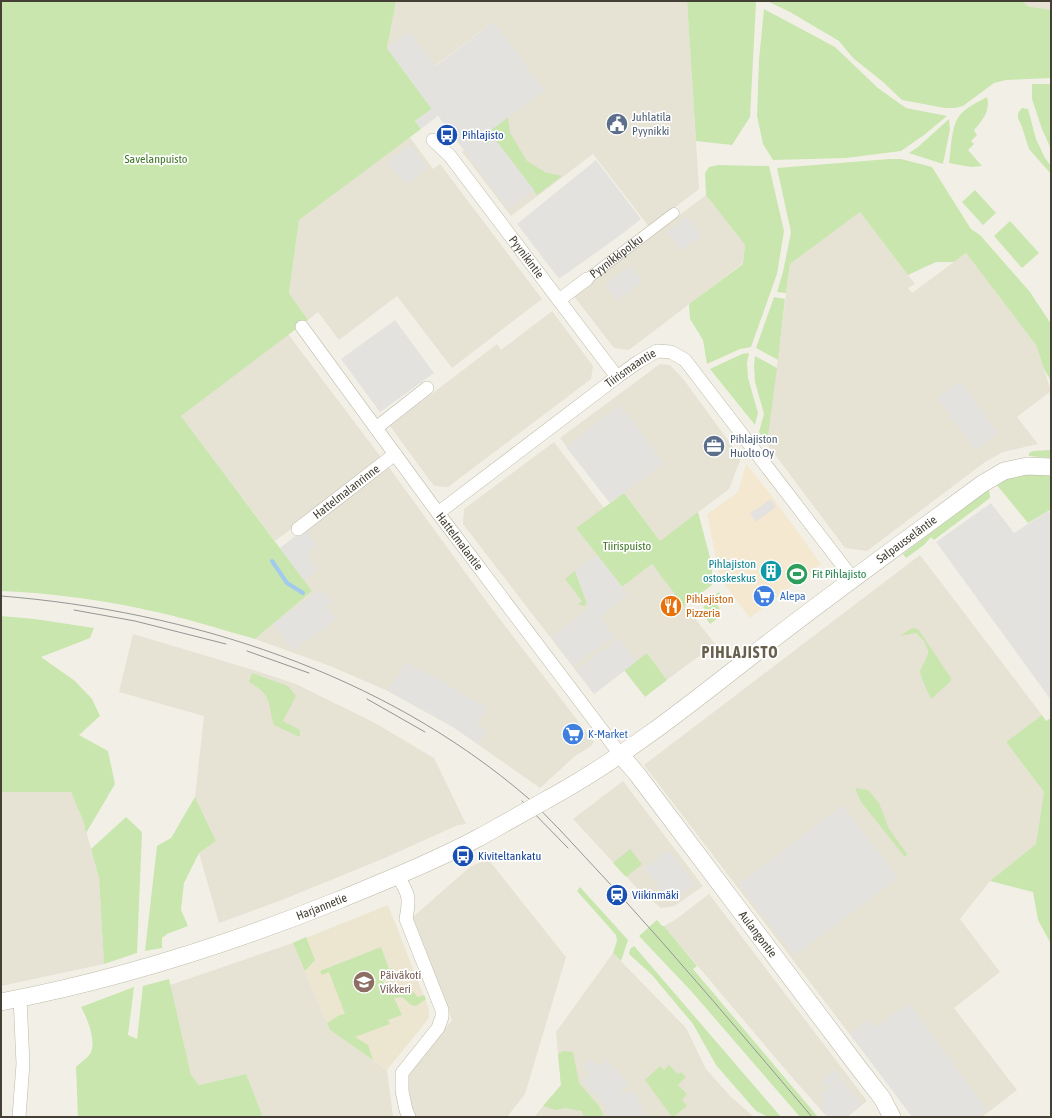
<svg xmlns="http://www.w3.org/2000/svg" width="1052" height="1118" font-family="'Asap Condensed',sans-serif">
	<rect width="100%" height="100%" fill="#f2f0e6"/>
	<!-- residential -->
	<path fill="#e6e2d4" d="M 396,1 L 687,1 L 699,189 L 649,227 L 593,154 L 511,216 L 462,152 L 544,90 L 493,22 L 435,66 L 387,48 Z
		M 1023,1 L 1051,1 L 1051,10 L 1027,6 Z
		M 409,136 L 433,169 L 440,164 L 542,299 L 452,368 L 397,296 L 339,340 L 318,312 L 308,320 L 289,293 L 299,220 Z
		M 706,195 L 745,245 L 743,263 L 629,350 L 614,348 L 573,295 Z
		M 860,212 L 915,284 L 908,288 L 912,293 L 966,253 L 1036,345 L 1051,391 L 1017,417 L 1038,444 L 1003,452 L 985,462 L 867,551 L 845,548 L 767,444 L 790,264 Z
		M 552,311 L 593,366 L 591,379 L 448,487 L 434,486 L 390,426 L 497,344 L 501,350 Z
		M 288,334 L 383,460 L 275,541 L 181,416 Z
		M 660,364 L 670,365 L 684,380 L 741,458 L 729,489 L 660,541 L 624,493 L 610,503 L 560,438 Z
		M 554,442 L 604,508 L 576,528 L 622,587 L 652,564 L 716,645 L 688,664 L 667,680 L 647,653 L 594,694 L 463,524 L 464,509 Z
		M 388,466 L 486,601 L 594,742 L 591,746 L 575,756 L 540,788 L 453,727 L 388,691 L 330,666 L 255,639 L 312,591 L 280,548 Z
		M 920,555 L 1042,715 L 1006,742 L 1044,792 L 1036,844 L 990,881 L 960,919 L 1000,972 L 954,1008 L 1017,1090 L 982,1117 L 913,1117 L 644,765 Z
		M 133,634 L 260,672 L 296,684 L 373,722 L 434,758 L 466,824 L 458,825 L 387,857 L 282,900 L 219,923 L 199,853 L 216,841 L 195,797 L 204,716 L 119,692 Z
		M 623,781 L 703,886 L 675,906 L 661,908 L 636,887 L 573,819 Z
		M 1,792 L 71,792 L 84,823 L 99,878 L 104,964 L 1,986 Z
		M 488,859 L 566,957 L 525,1094 L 507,1117 L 415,1117 L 413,1114 L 407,1076 L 452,1020 L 413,917 L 470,867 Z
		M 709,894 L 867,1101 L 847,1117 L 827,1117 L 784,1068 L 664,926 L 675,920 Z
		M 293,943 L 330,1030 L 387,1070 L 393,1117 L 263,1117 L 246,1074 L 199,1085 L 191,1075 L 170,985 Z
		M 613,953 L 686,1028 L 706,1069 L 730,1096 L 754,1117 L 534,1117 L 561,1085 L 556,1032 Z"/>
	<!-- commercial -->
	<path fill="#f4e8d1" d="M 746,464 L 771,495 L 821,564 L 750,618 L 720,579 L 707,514 L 738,492 Z"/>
	<!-- education -->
	<path fill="#ece6d0" d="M 388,905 L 429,1009 L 429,1018 L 387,1070 L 330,1030 L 293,943 Z"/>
	<!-- green -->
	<path fill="#c9e6af" d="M 1,1 L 396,1 L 387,48 L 432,109 L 415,121 L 421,129 L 299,220 L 289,293 L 308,320 L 181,416 L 312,591 L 255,639 C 223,630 192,620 161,613 C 110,601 53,593 1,591 Z
		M 687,1 L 755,1 L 756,3 L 750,117 L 732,145 L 696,141 Z
		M 767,1 L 1023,1 L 1027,6 L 1051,10 L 1051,78 L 1006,80 L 994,83 L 963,106 L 955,108 L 945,108 L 902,100 L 883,82 L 853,58 L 839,41 L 790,12 Z
		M 764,9 L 835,47 L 878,88 L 906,108 L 947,116 L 924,135 L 901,151 L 846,158 L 773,160 L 763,144 L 757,116 L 759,60 Z
		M 1032,84 L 1051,84 L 1051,149 L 1042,129 L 1032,99 Z
		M 987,97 C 991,110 982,121 974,130 L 977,135 L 971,141 L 974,144 L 968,150 L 982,166 L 971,167 L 949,163 C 952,146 950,121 965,110 C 971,105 980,101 987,97 Z
		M 1022,108 L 1028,109 L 1036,139 L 1045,158 L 1051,166 L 1051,174 L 1029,149 L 1022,127 L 1018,118 L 1018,113 Z
		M 508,117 L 510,133 L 527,161 L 545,172 L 562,176 L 537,195 L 494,138 L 486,144 L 481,137 Z
		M 949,119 L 950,129 L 943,164 L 909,153 L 918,147 Z
		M 889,159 L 901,159 L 932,167 L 971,229 L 980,235 L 1030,292 L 1051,324 L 1051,381 L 1044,369 L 1036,345 L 966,253 L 954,262 L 936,262 L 908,275 L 860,212 L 790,264 L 786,293 L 777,292 L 783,272 L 791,232 L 777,168 Z
		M 718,165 L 769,166 L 784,231 L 777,274 L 751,347 L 740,349 L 707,364 L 703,340 L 690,319 L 689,304 L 743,264 L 745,245 L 706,195 L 705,173 L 709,167 Z
		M 975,190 L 996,213 L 983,225 L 962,202 Z
		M 1010,221 L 1039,253 L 1022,268 L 994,236 Z
		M 774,297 L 785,299 L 778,360 L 756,348 Z
		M 749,353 L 747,363 L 748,378 L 758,413 L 755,425 L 710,369 L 742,354 Z
		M 755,356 L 777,368 L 767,444 L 759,432 L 764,414 L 755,382 L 754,366 Z
		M 1051,450 L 1051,458 L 1029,456 L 1029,453 L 1033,451 Z
		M 1030,473 L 1051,475 L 1051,510 L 1048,511 L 1028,523 L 996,484 L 1004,479 Z
		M 989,489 L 990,498 L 934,540 L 931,537 L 924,545 L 906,558 L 903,554 Z
		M 624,493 L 660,541 L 698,512 L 712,565 L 712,585 L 684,606 L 652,564 L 622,587 L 576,528 Z
		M 575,571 L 587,604 L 583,606 L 578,604 L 582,601 L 565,579 Z
		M 719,592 L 723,598 L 716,603 L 720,609 L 714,614 L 718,618 L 710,624 L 704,615 L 706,614 L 703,611 L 705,609 L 703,607 L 706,605 L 705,603 Z
		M 1,616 L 35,619 L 94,628 L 90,638 L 41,657 L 75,681 L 92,699 L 100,716 L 79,735 L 108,751 L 115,784 L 86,833 L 84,823 L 71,792 L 1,792 Z
		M 912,628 L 918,629 L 951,678 L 950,682 L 931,699 L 922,679 L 920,671 L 928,654 L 928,650 L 924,641 L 916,633 L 900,636 Z
		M 647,653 L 667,680 L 645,697 L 624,670 Z
		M 252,673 L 288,686 L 296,696 L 283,721 L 300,730 L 300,737 L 274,725 C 267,702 273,695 249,682 Z
		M 1042,715 L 1046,721 L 1051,718 L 1051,944 L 1038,920 L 1033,892 L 990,881 L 1036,844 L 1044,792 L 1006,742 Z
		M 855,788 L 868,790 L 879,803 L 889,829 L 907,854 L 905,857 L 861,802 Z
		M 195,797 L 216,841 L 199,853 L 184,883 L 181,910 L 188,926 L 167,934 L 162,938 L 162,948 L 145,951 L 157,846 L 171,838 Z
		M 126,817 L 142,832 L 137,953 L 104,964 L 99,878 L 91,849 Z
		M 630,849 L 642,864 L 626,877 L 613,863 Z
		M 580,887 L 628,940 L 621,961 L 613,953 L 617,941 L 616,935 L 577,891 Z
		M 657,920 L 662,926 L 664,926 L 697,966 L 693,969 L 818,1117 L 800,1117 L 692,992 L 639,936 Z
		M 306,937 L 315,960 L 305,971 L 293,943 Z
		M 634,946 L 781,1117 L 768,1117 L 756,1111 L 716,1065 L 693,1024 L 652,975 L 629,954 L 630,949 Z
		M 381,947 L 389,969 L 391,968 L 395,976 L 383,981 L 386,988 L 395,985 L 399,992 L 403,992 L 411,990 L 418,997 L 424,995 L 426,999 L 416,1006 L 411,1005 L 402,997 L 394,998 L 402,1015 L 388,1020 L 390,1024 L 355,1037 L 368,1045 L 373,1060 L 330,1030 L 327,1023 C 333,1020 338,1014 345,1014 L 329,972 L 322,975 L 320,971 Z
		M 169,979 L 191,1075 L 199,1085 L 246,1074 L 263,1117 L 78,1117 L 76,1067 C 80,1063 89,1057 91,1052 C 96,1039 87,1018 81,1007 L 134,987 L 128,1035 L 137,1039 L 143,986 Z
		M 563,1051 L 573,1052 L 579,1083 L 599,1106 L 604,1117 L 584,1117 L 582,1111 L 565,1108 L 556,1110 L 543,1106 L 561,1085 L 558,1054 Z
		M 669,1065 L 678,1074 L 681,1072 L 686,1077 L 678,1085 L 687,1094 L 682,1100 L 687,1106 L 673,1117 L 672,1117 L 645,1080 L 660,1066 L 664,1070 Z"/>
	<!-- parking -->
	<path fill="#e3e2de" d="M 493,22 L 545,90 L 482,137 L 486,144 L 494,138 L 534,190 L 508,209 L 438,116 L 421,129 L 415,121 L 432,109 L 387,48 L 409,31 L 436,66 Z
		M 410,144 L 428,167 L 407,185 L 388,162 Z
		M 596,160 L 641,219 L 618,237 L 559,279 L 517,224 Z
		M 687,217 L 701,236 L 682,251 L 667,231 Z
		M 630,265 L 643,281 L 617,301 L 605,285 Z
		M 395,320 L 434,373 L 380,412 L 341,359 Z
		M 960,381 L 998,433 L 976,450 L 937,398 Z
		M 620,405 L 664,463 L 610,503 L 566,447 Z
		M 771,499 L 776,507 L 756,522 L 750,513 Z
		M 991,503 L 1014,533 L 1048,511 L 1051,515 L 1051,700 L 936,542 Z
		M 305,529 L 317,546 L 306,554 L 318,570 L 304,580 L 280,548 Z
		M 597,555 L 628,594 L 600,617 L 614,636 L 573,666 L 551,637 L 589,609 L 575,571 Z
		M 321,589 L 331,602 L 326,606 L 336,619 L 293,651 L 273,624 Z
		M 619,638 L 637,661 L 594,694 L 576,670 Z
		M 405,663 L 419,668 L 487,708 L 477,723 L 487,731 L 478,744 L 453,727 L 388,691 Z
		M 843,805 L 898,878 L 794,956 L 739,884 Z
		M 669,850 L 695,884 L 670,902 L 644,868 Z
		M 909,1003 L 987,1110 L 977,1117 L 912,1117 L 850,1034 L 870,1019 L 876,1027 Z
		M 591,1059 L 598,1066 L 606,1059 L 629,1084 L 621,1092 L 623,1094 L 633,1090 L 646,1117 L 609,1117 L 605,1110 L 608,1108 L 582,1081 L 590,1073 L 584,1066 Z
		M 834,1070 L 840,1077 L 827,1088 L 821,1080 Z
		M 841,1079 L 862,1105 L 847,1117 L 828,1117 L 820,1107 L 825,1102 L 820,1096 Z"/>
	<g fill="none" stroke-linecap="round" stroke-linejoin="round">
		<!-- stream -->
		<path stroke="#a2caef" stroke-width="4" d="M 272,561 L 287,583 L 303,593"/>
		<!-- pedestrian casing -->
		<g stroke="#beb8a8" stroke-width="11">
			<g id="pedestrian">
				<path id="s1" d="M 587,279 L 674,213"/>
			</g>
		</g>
		<!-- minor casing -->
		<g stroke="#beb8a8" stroke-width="14">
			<g id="minor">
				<path id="s2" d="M 433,140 L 450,156 L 617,377"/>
				<path d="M 559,300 L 587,279"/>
				<path id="s3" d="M 302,327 L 438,513 L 620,754"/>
				<path d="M 376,428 L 427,388"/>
				<path id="s4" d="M 438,513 L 617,377 L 638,362 L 657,351 L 671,352 L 685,360 L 853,579"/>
				<path id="s5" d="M 298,529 L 395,454"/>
				<path d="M 398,876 C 409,895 410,897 406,919 L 442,1010 L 442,1017 L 438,1028 L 402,1073 L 402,1091 L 406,1110 L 409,1117"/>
				<path d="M 19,1117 L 23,1064 L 20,998"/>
			</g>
		</g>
		<!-- tertiary casing -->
		<g stroke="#beb8a8" stroke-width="18">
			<g id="tertiary">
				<path id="s6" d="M 620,754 L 637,774 L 858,1067 L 882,1098 L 892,1117"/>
				<path id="s7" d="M 548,799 C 625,757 694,701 763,647 C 835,591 909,538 982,484 L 1004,471 L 1027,466 L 1051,467"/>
				<path id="s8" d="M 1,1002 C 117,980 230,944 339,900 C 387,880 435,861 480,837"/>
			</g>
		</g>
		<!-- pedestrian -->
		<use href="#pedestrian" stroke="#fff" stroke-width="10"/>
		<!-- minor -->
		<use href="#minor" stroke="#fff" stroke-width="13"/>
		<!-- tertiary -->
		<use href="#tertiary" stroke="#fff" stroke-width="17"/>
		<!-- tram -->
		<path stroke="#959595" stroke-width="1" d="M 1,596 C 189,611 383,673 528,798 C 539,808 549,819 560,830 C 577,848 594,867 611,885 C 680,961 746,1039 812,1117
			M 74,610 L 135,621 L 226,644
			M 247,651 L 309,673
			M 367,699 L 425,732
			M 522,801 L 568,848"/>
		<!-- tertiary-bridge casing -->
		<g stroke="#beb8a8" stroke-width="18" stroke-linecap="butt">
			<path id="tertiary-bridge" d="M 480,837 L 548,799"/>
		</g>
		<!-- tertiary-bridge -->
		<use href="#tertiary-bridge" stroke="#fff" stroke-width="17"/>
	</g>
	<!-- icons -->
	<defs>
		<g id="civic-disc" transform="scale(1.15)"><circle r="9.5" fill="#5c6f8a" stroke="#fff"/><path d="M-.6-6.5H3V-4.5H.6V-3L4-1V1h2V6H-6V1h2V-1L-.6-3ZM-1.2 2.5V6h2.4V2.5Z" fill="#fff"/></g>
		<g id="bus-disc" transform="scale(1.15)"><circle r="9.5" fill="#1a4fb4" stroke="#fff"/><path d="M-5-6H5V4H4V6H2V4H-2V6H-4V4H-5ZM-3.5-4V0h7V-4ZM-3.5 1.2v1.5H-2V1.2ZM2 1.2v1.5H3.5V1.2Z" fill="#fff"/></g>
		<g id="office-disc" transform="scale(1.15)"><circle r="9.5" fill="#5c6f8a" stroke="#fff"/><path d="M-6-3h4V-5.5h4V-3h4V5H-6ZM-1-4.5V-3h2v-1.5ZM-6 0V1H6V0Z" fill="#fff"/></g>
		<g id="building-disc" transform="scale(1.15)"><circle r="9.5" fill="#0f9aa8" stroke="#fff"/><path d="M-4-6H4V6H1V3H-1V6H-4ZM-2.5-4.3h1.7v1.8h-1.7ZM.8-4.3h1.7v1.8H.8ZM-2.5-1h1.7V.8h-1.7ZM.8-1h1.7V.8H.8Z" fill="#fff"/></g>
		<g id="stadium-disc" transform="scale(1.15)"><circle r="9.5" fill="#2e9e5b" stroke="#fff"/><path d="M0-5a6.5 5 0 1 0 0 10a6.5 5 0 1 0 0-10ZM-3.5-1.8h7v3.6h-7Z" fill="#fff"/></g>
		<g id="supermarket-disc" transform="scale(1.15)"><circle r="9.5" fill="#3f7fe0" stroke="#fff"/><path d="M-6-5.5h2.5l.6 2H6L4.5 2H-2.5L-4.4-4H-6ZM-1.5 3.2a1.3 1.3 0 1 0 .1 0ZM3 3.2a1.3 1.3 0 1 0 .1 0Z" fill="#fff"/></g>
		<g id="restaurant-disc" transform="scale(1.15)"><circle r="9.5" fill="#e8710a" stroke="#fff"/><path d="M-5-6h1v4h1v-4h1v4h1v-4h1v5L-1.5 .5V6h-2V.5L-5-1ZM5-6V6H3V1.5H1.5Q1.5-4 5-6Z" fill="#fff"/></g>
		<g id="station-disc" transform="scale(1.15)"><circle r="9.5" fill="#1a4fb4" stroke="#fff"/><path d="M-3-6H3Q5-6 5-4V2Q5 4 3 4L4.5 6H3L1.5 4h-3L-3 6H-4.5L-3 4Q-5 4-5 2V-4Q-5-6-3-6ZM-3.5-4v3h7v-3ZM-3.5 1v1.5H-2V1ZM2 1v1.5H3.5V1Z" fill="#fff"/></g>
		<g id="school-disc" transform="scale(1.15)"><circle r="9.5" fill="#8d6e63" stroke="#fff"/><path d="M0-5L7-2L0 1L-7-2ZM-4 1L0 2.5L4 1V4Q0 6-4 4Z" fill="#fff"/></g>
	</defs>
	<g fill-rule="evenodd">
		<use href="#civic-disc" x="617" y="124"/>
		<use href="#bus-disc" x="447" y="135"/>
		<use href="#office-disc" x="714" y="446"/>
		<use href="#building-disc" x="771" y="571"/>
		<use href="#stadium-disc" x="797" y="574"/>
		<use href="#supermarket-disc" x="764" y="596"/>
		<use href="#restaurant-disc" x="671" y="606"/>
		<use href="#supermarket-disc" x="573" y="734"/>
		<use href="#bus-disc" x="463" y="856"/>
		<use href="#station-disc" x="617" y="895"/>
		<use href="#school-disc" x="364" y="982"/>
	</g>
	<g text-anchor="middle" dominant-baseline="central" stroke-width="3.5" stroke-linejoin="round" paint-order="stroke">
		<!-- service labels -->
		<g font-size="12" fill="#4e5e75" stroke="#fff" text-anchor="start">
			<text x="632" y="117">Juhlatila<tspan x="632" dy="14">Pyynikki</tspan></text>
			<text x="730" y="439">Pihlajiston<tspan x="730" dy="14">Huolto Oy</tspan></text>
		</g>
		<!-- transit labels -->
		<g font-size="12" fill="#164399" stroke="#fff" text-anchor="start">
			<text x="462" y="135">Pihlajisto</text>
			<text x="478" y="856">Kiviteltankatu</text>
			<text x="632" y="895">Viikinmäki</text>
		</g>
		<!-- park labels -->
		<g font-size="12" fill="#407629" stroke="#fff">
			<text x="156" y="159">Savelanpuisto</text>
			<text x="627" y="546">Tiirispuisto</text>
		</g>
		<!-- street labels -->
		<g font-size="12" fill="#454035" stroke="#fff">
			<text stroke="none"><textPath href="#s1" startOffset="37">Pyynikkipolku</textPath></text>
			<text stroke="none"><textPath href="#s2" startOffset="150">Pyynikintie</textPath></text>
			<text stroke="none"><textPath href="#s4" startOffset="241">Tiirismaantie</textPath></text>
			<text stroke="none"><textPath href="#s5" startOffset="61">Hattelmalanrinne</textPath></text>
			<text stroke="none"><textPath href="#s7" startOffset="443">Salpausseläntie</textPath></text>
			<text stroke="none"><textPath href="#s3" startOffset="266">Hattelmalantie</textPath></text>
			<text stroke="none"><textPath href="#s8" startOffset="335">Harjannetie</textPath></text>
			<text stroke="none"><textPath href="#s6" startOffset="227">Aulangontie</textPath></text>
		</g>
		<!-- culture labels -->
		<g font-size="12" fill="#0d838f" stroke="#fff" text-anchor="end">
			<text x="756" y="564">Pihlajiston<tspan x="756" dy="14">ostoskeskus</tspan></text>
		</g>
		<!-- leisure labels -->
		<g font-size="12" fill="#27864d" stroke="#fff" text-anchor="start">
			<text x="812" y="574">Fit Pihlajisto</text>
		</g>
		<!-- shop labels -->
		<g font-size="12" fill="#366cbe" stroke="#fff" text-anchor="start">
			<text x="780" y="596">Alepa</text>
			<text x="588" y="734">K-Market</text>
		</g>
		<!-- food labels -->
		<g font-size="12" fill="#c56008" stroke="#fff" text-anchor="start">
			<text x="686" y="599">Pihlajiston<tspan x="686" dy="14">Pizzeria</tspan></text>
		</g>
		<!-- education labels -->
		<g font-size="12" fill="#785e54" stroke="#fff" text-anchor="start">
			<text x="380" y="975">Päiväkoti<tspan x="380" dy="14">Vikkeri</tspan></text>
		</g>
		<!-- district labels -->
		<g font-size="16" font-weight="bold" letter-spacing="1" fill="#685f4c" stroke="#fff">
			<text x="740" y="652">PIHLAJISTO</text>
		</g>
	</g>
	<!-- border -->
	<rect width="1052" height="1118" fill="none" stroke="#454035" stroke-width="4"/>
</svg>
